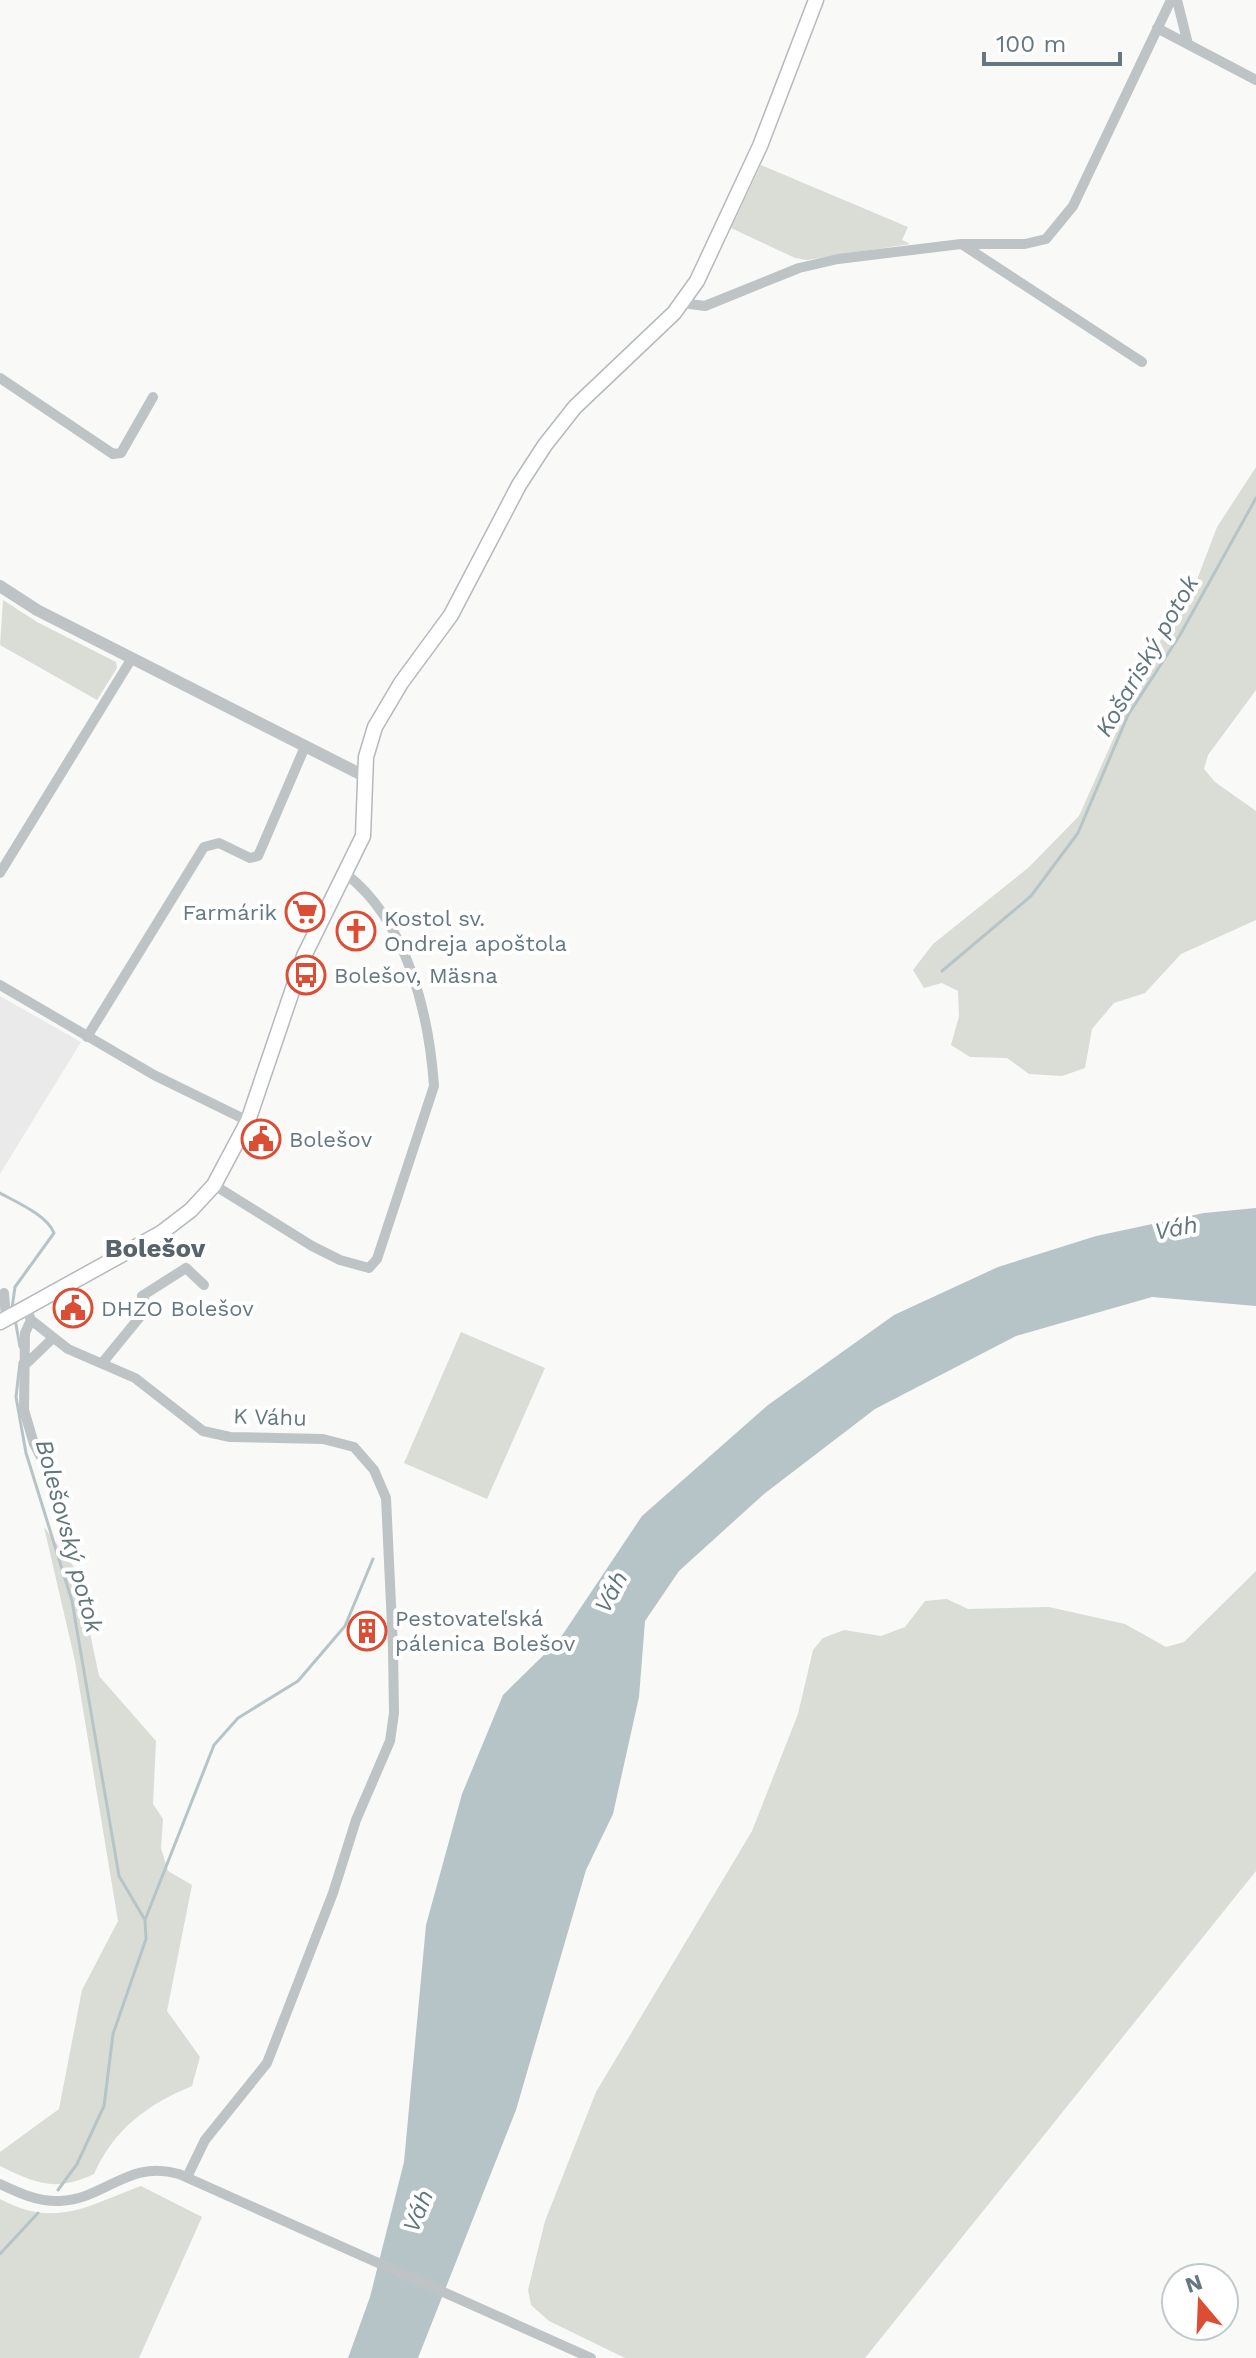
<svg xmlns="http://www.w3.org/2000/svg" width="1256" height="2358" font-family="'Work Sans',sans-serif">
	<rect width="100%" height="100%" fill="#f9f9f7"/>
	<!-- built -->
	<path fill="#eaeaea" d="M 0,996 L 81,1042 L 0,1174 Z"/>
	<!-- green -->
	<path fill="#d9ddd6" d="M 761,165 L 908,227 L 902,240 L 910,244 L 807,260 L 795,258 L 731,228 Z
		M 1256,467 L 1256,690 L 1208,755 L 1204,769 L 1215,782 L 1256,811 L 1256,920 L 1181,954 L 1145,993 L 1114,1003 L 1092,1029 L 1085,1068 L 1062,1076 L 1029,1074 L 1007,1058 L 970,1057 L 951,1045 L 959,1016 L 958,991 L 942,983 L 924,988 L 913,970 L 933,944 L 1028,868 L 1079,816 L 1148,661 L 1195,585 L 1217,527 Z
		M 3,600 L 37,622 L 116,662 L 117,668 L 97,700 L 0,645 Z
		M 461,1332 L 545,1368 L 487,1499 L 404,1463 Z
		M 44,1527 L 77,1571 L 99,1676 L 156,1741 L 153,1804 L 163,1819 L 161,1848 L 168,1871 L 192,1885 L 167,2011 L 200,2057 L 192,2086 C 148,2104 114,2129 94,2174 C 56,2192 37,2184 0,2166 L 0,2152 L 59,2109 L 82,1990 L 118,1921 L 75,1661 Z
		M 1256,1571 L 1256,1871 L 865,2358 L 625,2358 L 549,2321 L 531,2305 L 528,2290 L 545,2221 L 596,2092 L 752,1831 L 798,1714 L 813,1650 L 823,1638 L 844,1630 L 881,1636 L 905,1627 L 925,1601 L 947,1599 L 968,1609 L 1049,1607 L 1125,1624 L 1166,1647 L 1184,1642 Z
		M 141,2186 L 202,2217 L 139,2358 L 0,2358 L 0,2199 C 56,2229 89,2205 141,2186 Z"/>
	<!-- water -->
	<path fill="#b7c4c7" d="M 1256,1208 L 1256,1306 L 1152,1297 L 1016,1336 L 875,1409 L 764,1494 L 679,1571 L 645,1621 L 639,1697 L 613,1814 L 586,1870 L 516,2110 L 418,2358 L 348,2358 L 370,2297 L 404,2162 L 426,1925 L 462,1794 L 503,1695 L 559,1640 L 642,1516 L 768,1405 L 894,1315 L 998,1267 L 1096,1236 L 1204,1213 Z"/>
	<g fill="none" stroke-linecap="round" stroke-linejoin="round">
		<!-- stream -->
		<path stroke="#b7c4c7" stroke-width="3" d="M 942,971 L 1031,896 L 1078,833 L 1128,715 L 1180,635 L 1256,498
			M 0,1193 C 16,1202 47,1215 54,1233 L 15,1287 L 12,1308
			M 15,1319 L 20,1347
			M 20,1362 L 16,1397 L 26,1453 L 72,1601 L 119,1876 L 145,1920
			M 58,2190 L 77,2164 L 104,2106 L 113,2034 L 146,1939 L 145,1920 L 214,1745 L 238,1718 L 298,1681 L 345,1626 L 373,1559
			M 0,2254 L 38,2213"/>
		<!-- secondary casing -->
		<g stroke="#b3b9bd" stroke-width="17">
			<path id="secondary" d="M 0,1322 L 161,1233 L 191,1210 L 214,1185 L 248,1121 L 304,956 L 363,836 L 366,757 L 375,727 L 401,683 L 451,615 L 519,485 L 545,445 L 575,407 L 674,313 L 697,281 L 760,146 L 816,0"/>
		</g>
		<!-- minor -->
		<path stroke="#bec3c6" stroke-width="10" d="M 1177,0 L 1188,44
			M 1157,28 L 1256,80
			M 963,245 L 1142,362
			M 682,303 L 705,306 L 799,268 L 838,259 L 961,244 L 1025,244 L 1046,239 L 1073,206 L 1171,0
			M 0,378 L 113,454 L 121,453 L 153,397
			M 0,873 L 132,658
			M 0,985 L 154,1075 L 248,1121
			M 87,1037 L 204,847 L 219,843 L 250,858 L 258,856 L 304,749
			M 214,1185 L 312,1246 L 340,1260 L 369,1268 L 377,1259 L 434,1086 C 429,1014 407,921 346,874
			M 4,1293 L 6,1318
			M 26,1308 L 31,1320 L 68,1349 L 135,1378 L 203,1431 L 230,1437 L 323,1439 L 354,1447 L 374,1470 L 386,1498 L 393,1647 L 394,1713 L 390,1741 L 356,1820 L 333,1893 L 267,2063 L 205,2140 L 187,2177
			M 31,1320 L 25,1333 L 24,1410 L 34,1444 L 56,1485
			M 103,1362 L 148,1307 L 142,1296 L 186,1268 L 204,1285
			M 27,1363 L 53,1338
			M 0,2184 C 19,2193 38,2202 60,2201 C 106,2199 128,2159 179,2174 L 591,2358"/>
		<!-- tertiary -->
		<path stroke="#bec3c6" stroke-width="12" d="M 0,586 L 37,610 L 366,777"/>
		<!-- secondary -->
		<use href="#secondary" stroke="#fff" stroke-width="14"/>
	</g>
	<!-- icons -->
	<defs>
		<g id="supermarket-ring" transform="scale(2)"><circle r="9.5" fill="#fff" stroke="#db4d34" stroke-width="1.5"/><path d="M-6-5.5h2.5l.6 2H6L4.5 2H-2.5L-4.4-4H-6ZM-1.5 3.2a1.3 1.3 0 1 0 .1 0ZM3 3.2a1.3 1.3 0 1 0 .1 0Z" fill="#db4d34"/></g>
		<g id="church-ring" transform="scale(2)"><circle r="9.5" fill="#fff" stroke="#db4d34" stroke-width="1.5"/><path d="M-1.2-6h2.4v3.5h3.3v2.4h-3.3V6h-2.4V-.1h-3.3v-2.4h3.3Z" fill="#db4d34"/></g>
		<g id="bus-ring" transform="scale(2)"><circle r="9.5" fill="#fff" stroke="#db4d34" stroke-width="1.5"/><path d="M-5-6H5V4H4V6H2V4H-2V6H-4V4H-5ZM-3.5-4V0h7V-4ZM-3.5 1.2v1.5H-2V1.2ZM2 1.2v1.5H3.5V1.2Z" fill="#db4d34"/></g>
		<g id="civic-ring" transform="scale(2)"><circle r="9.5" fill="#fff" stroke="#db4d34" stroke-width="1.5"/><path d="M-.6-6.5H3V-4.5H.6V-3L4-1V1h2V6H-6V1h2V-1L-.6-3ZM-1.2 2.5V6h2.4V2.5Z" fill="#db4d34"/></g>
		<g id="building-ring" transform="scale(2)"><circle r="9.5" fill="#fff" stroke="#db4d34" stroke-width="1.5"/><path d="M-4-6H4V6H1V3H-1V6H-4ZM-2.5-4.3h1.7v1.8h-1.7ZM.8-4.3h1.7v1.8H.8ZM-2.5-1h1.7V.8h-1.7ZM.8-1h1.7V.8H.8Z" fill="#db4d34"/></g>
	</defs>
	<g fill-rule="evenodd">
		<use href="#supermarket-ring" x="305" y="912"/>
		<use href="#church-ring" x="356" y="931"/>
		<use href="#bus-ring" x="306" y="975"/>
		<use href="#civic-ring" x="261" y="1139"/>
		<use href="#civic-ring" x="73" y="1308"/>
		<use href="#building-ring" x="367" y="1631"/>
	</g>
	<g text-anchor="middle" dominant-baseline="central" stroke-width="8" stroke-linejoin="round" paint-order="stroke">
		<!-- poi labels -->
		<g font-size="22" fill="#657780" stroke="#fff" text-anchor="start">
			<text x="277" y="912" text-anchor="end">Farmárik</text>
			<text x="384" y="918">Kostol sv.<tspan x="384" dy="25">Ondreja apoštola</tspan></text>
			<text x="334" y="975">Bolešov, Mäsna</text>
			<text x="289" y="1139">Bolešov</text>
			<text x="101" y="1308">DHZO Bolešov</text>
			<text x="395" y="1618">Pestovateľská<tspan x="395" dy="25">pálenica Bolešov</tspan></text>
		</g>
		<!-- street labels -->
		<g font-size="22" fill="#657780" stroke="#fff">
			<text transform="translate(270 1417) rotate(2)">K Váhu</text>
		</g>
		<!-- water labels -->
		<g font-size="24" font-style="italic" fill="#60767a" stroke="#fff">
			<text transform="translate(1147 656) rotate(-60)">Košariský potok</text>
			<text transform="translate(1176 1228) rotate(-10)">Váh</text>
			<text transform="translate(69 1536) rotate(75)">Bolešovský potok</text>
			<text transform="translate(611 1592) rotate(-62)">Váh</text>
			<text transform="translate(418 2211) rotate(-68)">Váh</text>
		</g>
		<!-- quarter labels -->
		<g font-size="26" font-weight="bold" fill="#57646b" stroke="#fff">
			<text x="155" y="1248">Bolešov</text>
		</g>
	</g>
	<!-- north arrow -->
	<g transform="translate(1200 2302) rotate(341)"><circle r="38" fill="#ffffff" stroke="#c1c9cc" stroke-width="2"/>
	<path d="M0-6L14 30L0 20L-14 30Z" fill="#db4d34"/>
	<text y="-12" font-size="22" font-weight="bold" text-anchor="middle" fill="#657780">N</text>
	</g>
	<!-- scale -->
	<path d="M984 52v12h136v-12" fill="none" stroke="#657780" stroke-width="4"/>
	<text x="996" y="52" font-size="24" fill="#657780" stroke="#ffffff" stroke-width="6" paint-order="stroke">100 m</text>
</svg>
